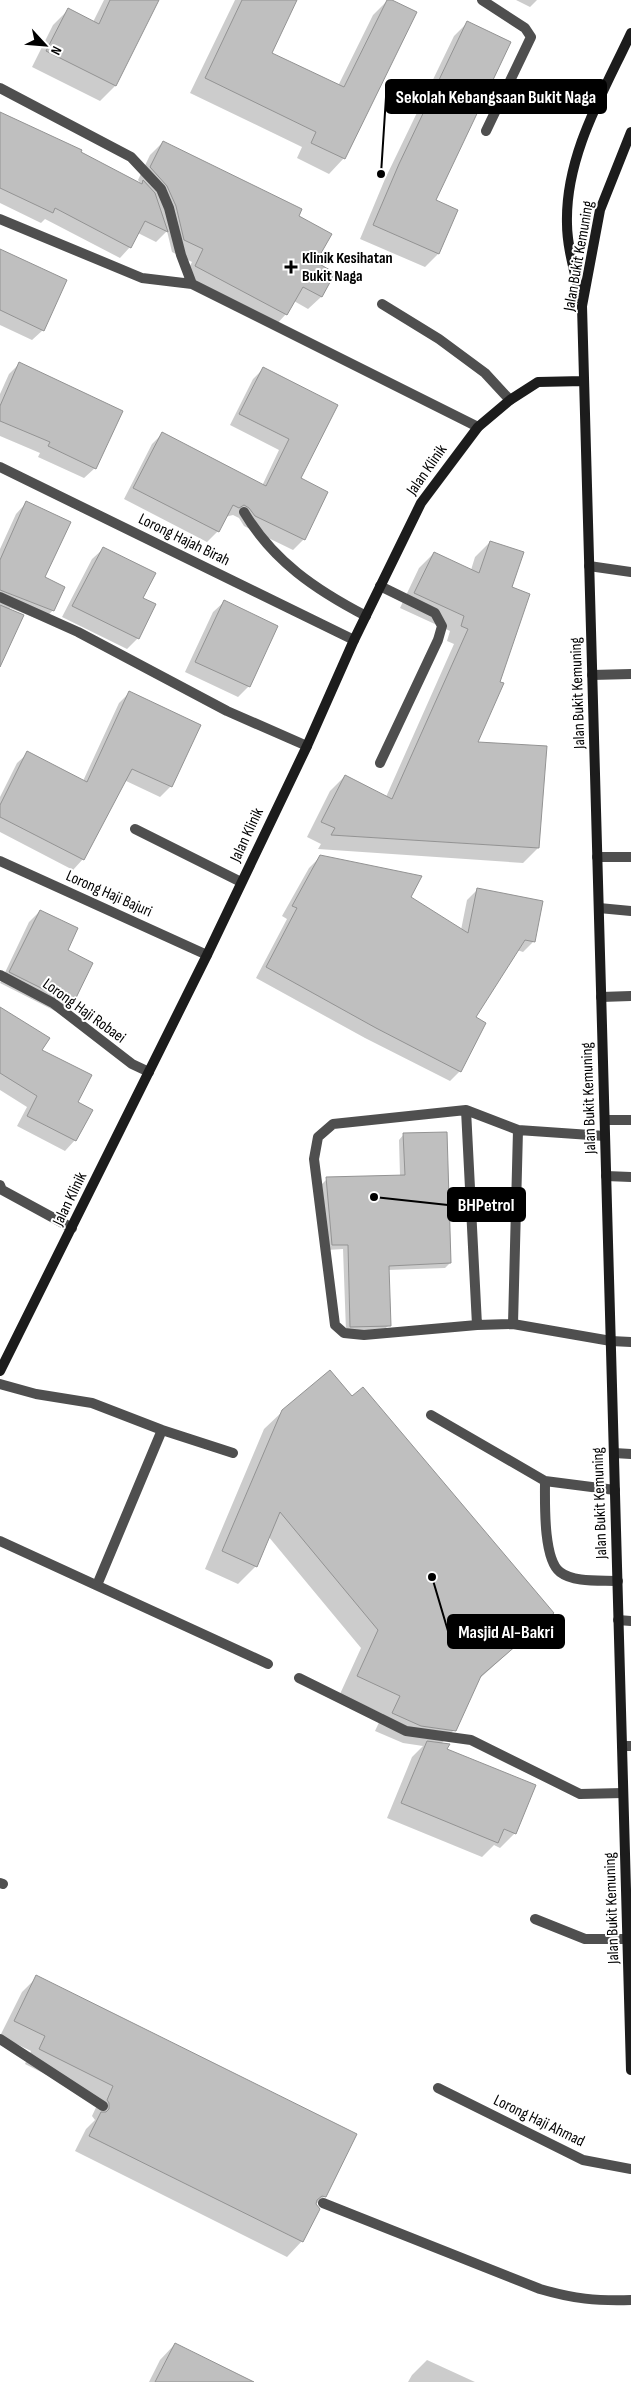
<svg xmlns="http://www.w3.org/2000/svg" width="631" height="2382" font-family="'Sofia Sans Condensed',sans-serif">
	<rect width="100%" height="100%" fill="#fff"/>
	<!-- shadow -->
	<path fill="#0003" d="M 104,0 L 158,0 L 115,86 L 100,101 L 32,67 L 53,25 L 68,10 L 93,22 Z
		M 235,0 L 296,0 L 270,53 L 338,86 L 373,15 L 388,0 L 415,13 L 344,158 L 329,174 L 297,158 L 302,147 L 190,93 Z
		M 516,0 L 537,0 L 530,7 Z
		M 467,23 L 434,200 L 438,254 L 425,267 L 360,239 L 385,179 L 454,36 Z
		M 0,113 L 143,186 L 138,180 L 150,155 L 163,142 L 297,216 L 315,262 L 334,273 L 321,297 L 308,309 L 294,301 L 286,314 L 274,327 L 183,279 L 192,262 L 172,252 L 167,231 L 156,242 L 138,233 L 130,247 L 120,258 L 45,219 L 41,223 L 0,203 Z
		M 0,250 L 43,330 L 32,340 L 0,325 Z
		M 19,364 L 95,468 L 84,478 L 38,457 L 40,453 L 0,436 L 0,394 L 9,374 Z
		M 263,369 L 336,406 L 300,479 L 327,492 L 304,539 L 293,550 L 244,526 L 239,518 L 233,515 L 225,517 L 218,531 L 207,542 L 124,499 L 152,444 L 162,434 L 262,486 L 279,450 L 230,425 L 253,379 Z
		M 26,503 L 53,610 L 43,621 L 10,608 L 0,664 L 0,549 L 16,514 Z
		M 490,542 L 510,588 L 476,743 L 538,848 L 523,863 L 318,849 L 321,844 L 307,837 L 330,791 L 345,776 L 386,797 L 454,644 L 447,641 L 450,631 L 400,608 L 419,568 L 434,553 L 471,570 L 475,557 Z
		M 103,549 L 142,599 L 138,638 L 127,649 L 62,617 L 92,559 Z
		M 224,602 L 249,686 L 238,697 L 185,672 L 213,612 Z
		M 129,693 L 171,786 L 160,797 L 124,780 L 83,859 L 73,870 L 0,832 L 0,797 L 17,763 L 28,753 L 83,781 L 119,703 Z
		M 320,857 L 410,898 L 461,930 L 467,900 L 478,889 L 534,941 L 523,952 L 517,950 L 474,1018 L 460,1071 L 450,1081 L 365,1038 L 256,978 L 287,919 L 282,916 L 309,868 Z
		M 40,911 L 66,951 L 72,1003 L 61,1014 L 0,983 L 29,922 Z
		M 0,1008 L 40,1051 L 76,1102 L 75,1140 L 65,1151 L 17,1126 L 27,1107 L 0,1090 Z
		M 404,1134 L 450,1263 L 445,1268 L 388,1270 L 389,1325 L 384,1330 L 346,1331 L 343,1249 L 327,1250 L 322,1184 L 327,1179 L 400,1176 L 399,1140 Z
		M 352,1398 L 552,1613 L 478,1680 L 454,1730 L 441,1744 L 515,1833 L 500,1848 L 494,1845 L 482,1857 L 387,1818 L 412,1757 L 423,1746 L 403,1743 L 375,1731 L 383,1714 L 340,1694 L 361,1648 L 268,1536 L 256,1566 L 238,1584 L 205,1569 L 264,1429 L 283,1411 Z
		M 37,1977 L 325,2196 L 315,2205 L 302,2241 L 287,2257 L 75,2151 L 86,2129 L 95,2120 L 92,2116 L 99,2101 L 25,2064 L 31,2051 L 0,2036 L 22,1992 Z
		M 175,2344 L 251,2382 L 149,2382 L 160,2360 Z
		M 427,2360 L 475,2382 L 408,2382 L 412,2375 Z"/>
	<!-- building -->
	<path fill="#bfbfbf" stroke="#939393" d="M 110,0 L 159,0 L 116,86 L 46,51 L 68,8 L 99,24 Z
		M 242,0 L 297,0 L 272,53 L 344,87 L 387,0 L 392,0 L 417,12 L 345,159 L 311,143 L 316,132 L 205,78 Z
		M 467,21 L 511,42 L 436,200 L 458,210 L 439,254 L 373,225 L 399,164 Z
		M 0,112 L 82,150 L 81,152 L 142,184 L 143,180 L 155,193 L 168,232 L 145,221 L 131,248 L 55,208 L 53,213 L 0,188 Z
		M 163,141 L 302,209 L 299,216 L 332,234 L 316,262 L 335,273 L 322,297 L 303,287 L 287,315 L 195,266 L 203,249 L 184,240 L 176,206 L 167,186 L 150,167 Z
		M 0,249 L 67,280 L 44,331 L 0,310 Z
		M 19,362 L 123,411 L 96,469 L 48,446 L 50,442 L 0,421 L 0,406 Z
		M 263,367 L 338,405 L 301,478 L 328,492 L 305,540 L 255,516 L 249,508 L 244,505 L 239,508 L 233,505 L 219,532 L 133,488 L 162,432 L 266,486 L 289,439 L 239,414 Z
		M 26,501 L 71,522 L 45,577 L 65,587 L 54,611 L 0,590 L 0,560 Z
		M 490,541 L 524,552 L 512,587 L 530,594 L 500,682 L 504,683 L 478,742 L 547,746 L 539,848 L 331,835 L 335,828 L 321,822 L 345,775 L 392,799 L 468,629 L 461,626 L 464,616 L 414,593 L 434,552 L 479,573 Z
		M 103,547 L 156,573 L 143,598 L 156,604 L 139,639 L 72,606 Z
		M 224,600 L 278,626 L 250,687 L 195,662 Z
		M 0,605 L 24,615 L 0,667 Z
		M 129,691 L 201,725 L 172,787 L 132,769 L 84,860 L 0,817 L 0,805 L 27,751 L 87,782 Z
		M 320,855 L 422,876 L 411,897 L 468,933 L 477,888 L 543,901 L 535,942 L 525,940 L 476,1017 L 486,1023 L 461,1072 L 376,1028 L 266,967 L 297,908 L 292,906 Z
		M 40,910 L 78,928 L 68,950 L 93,963 L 73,1004 L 9,972 Z
		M 0,1007 L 50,1038 L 42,1050 L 92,1075 L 78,1102 L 93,1110 L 76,1141 L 27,1116 L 37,1096 L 0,1073 Z
		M 447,1132 L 451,1263 L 389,1266 L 391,1326 L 350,1327 L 348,1245 L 332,1245 L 326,1177 L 405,1175 L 403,1133 Z
		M 330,1370 L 352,1396 L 363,1387 L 554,1613 L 481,1676 L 456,1731 L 421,1726 L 392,1713 L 400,1696 L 357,1676 L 378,1630 L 280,1512 L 257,1567 L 222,1551 L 282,1410 Z
		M 427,1741 L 450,1744 L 447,1749 L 536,1785 L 516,1834 L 504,1829 L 498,1843 L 401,1803 Z
		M 36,1975 L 357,2134 L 326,2197 L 322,2196 L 317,2200 L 316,2204 L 320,2209 L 303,2242 L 89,2136 L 101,2112 L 106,2112 L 109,2109 L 109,2103 L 107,2100 L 113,2086 L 39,2049 L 45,2036 L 14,2021 Z
		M 175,2343 L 254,2382 L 155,2382 Z"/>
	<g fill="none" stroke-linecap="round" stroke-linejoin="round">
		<!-- lane -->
		<path stroke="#4f4f4f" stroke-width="10" d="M 482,0 L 525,28 L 531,37 L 486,131
			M 382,304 L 439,339 L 485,373 L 510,400
			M 380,763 L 438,640 L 442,626 L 435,613 L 380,586
			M 597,857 L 631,857
			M 601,997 L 631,996
			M 466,1110 L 477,1325
			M 605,1136 L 518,1130 L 466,1110 L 333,1124 L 318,1137 L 314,1159 L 335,1325 L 344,1333 L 364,1335 L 477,1325 L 513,1324 L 611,1341
			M 0,1185 L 2,1190 L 72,1228
			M 513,1324 L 518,1130
			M 0,1384 L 36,1394 L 92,1403 L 162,1430 L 233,1453
			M 431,1415 L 545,1481 L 615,1490
			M 545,1481 C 545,1502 543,1559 560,1572 C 574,1583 601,1580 618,1581
			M 0,1541 L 268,1664
			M 97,1585 L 162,1430
			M 299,1678 L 406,1731 L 471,1740 L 580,1794 L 623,1793
			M 535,1919 L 585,1939 L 627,1939
			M 0,2039 L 103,2106
			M 323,2203 L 540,2289 C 574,2299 596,2301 631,2300"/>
		<!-- street -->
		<path stroke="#4f4f4f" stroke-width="10" d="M 0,88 L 131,157 L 161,189 L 169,208 L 181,255 L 192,284 L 478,427
			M 0,219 L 142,278 L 192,284
			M 0,467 L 354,640
			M 244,512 C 273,561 316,590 366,616
			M 589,566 L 631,572
			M 0,597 L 78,632 L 227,711 L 307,746
			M 592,675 L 631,674
			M 135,829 L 241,882
			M 0,861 L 207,955
			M 599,908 L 631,911
			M 0,975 L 53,1003 L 132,1064 L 149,1072
			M 605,1120 L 631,1120
			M 606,1176 L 631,1177
			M 611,1341 L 631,1342
			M 614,1453 L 631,1454
			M 618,1620 L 631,1621
			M 622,1746 L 631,1746
			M 0,1883 L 3,1884
			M 438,2088 L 583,2160 L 631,2169"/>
		<!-- secondary -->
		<path stroke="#1c1c1c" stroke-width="10" d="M 631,132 L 600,210 L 582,306 L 631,2070
			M 581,300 C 576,276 567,249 567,224 C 565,156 603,93 631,33
			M 0,1371 L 207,955 L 307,746 L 354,640 L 421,503 L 478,427 L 510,400 L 538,382 L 584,381"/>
	</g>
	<!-- markers -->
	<path fill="#000" stroke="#fff" stroke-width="2" d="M288.5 259.5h5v5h5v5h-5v5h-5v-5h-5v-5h5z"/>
	<g text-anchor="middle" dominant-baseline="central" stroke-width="4" stroke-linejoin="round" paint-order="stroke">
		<!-- street labels -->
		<g font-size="16" fill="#000" stroke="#fff">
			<text transform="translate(579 256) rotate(-80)">Jalan Bukit Kemuning</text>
			<text transform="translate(427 470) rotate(-55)">Jalan Klinik</text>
			<text transform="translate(184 540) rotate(26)">Lorong Hajah Birah</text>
			<text transform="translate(578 693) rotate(-92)">Jalan Bukit Kemuning</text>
			<text transform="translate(247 835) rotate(-65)">Jalan Klinik</text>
			<text transform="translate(109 894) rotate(24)">Lorong Haji Bajuri</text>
			<text transform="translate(84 1011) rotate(36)">Lorong Haji Robaei</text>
			<text transform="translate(589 1098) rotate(-92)">Jalan Bukit Kemuning</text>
			<text transform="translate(70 1199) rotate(-64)">Jalan Klinik</text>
			<text transform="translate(600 1503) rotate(-92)">Jalan Bukit Kemuning</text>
			<text transform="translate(612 1908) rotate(-92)">Jalan Bukit Kemuning</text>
			<text transform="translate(539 2121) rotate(26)">Lorong Haji Ahmad</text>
		</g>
		<!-- poi labels -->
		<g font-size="16" font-weight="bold" fill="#000" stroke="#fff" text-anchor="start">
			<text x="302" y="258">Klinik Kesihatan<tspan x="302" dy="18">Bukit Naga</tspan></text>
		</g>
	</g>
	<!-- callouts -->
	<path fill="none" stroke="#000" stroke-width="2" d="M381 174L386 97M374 1197L448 1205M432 1577L448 1631"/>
	<g fill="#000" stroke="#fff" stroke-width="2">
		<circle cx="381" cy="174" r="5"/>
		<circle cx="374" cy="1197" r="5"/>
		<circle cx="432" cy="1577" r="5"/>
	</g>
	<g fill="#000" stroke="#000" stroke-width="2">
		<rect x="386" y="80" width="220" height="33" rx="5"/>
		<rect x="448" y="1188" width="77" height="33" rx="5"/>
		<rect x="448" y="1615" width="116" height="33" rx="5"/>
	</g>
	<g font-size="18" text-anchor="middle" font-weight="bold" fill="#fff">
		<text x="496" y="103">Sekolah Kebangsaan Bukit Naga</text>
		<text x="486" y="1211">BHPetrol</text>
		<text x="506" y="1638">Masjid Al-Bakri</text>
	</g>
	<!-- north arrow -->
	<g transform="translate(45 45) rotate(116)" stroke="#ffffff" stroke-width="4" paint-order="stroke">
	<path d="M0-4L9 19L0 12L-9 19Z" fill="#000000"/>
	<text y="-8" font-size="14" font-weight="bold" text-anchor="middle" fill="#000000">N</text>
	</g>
</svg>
